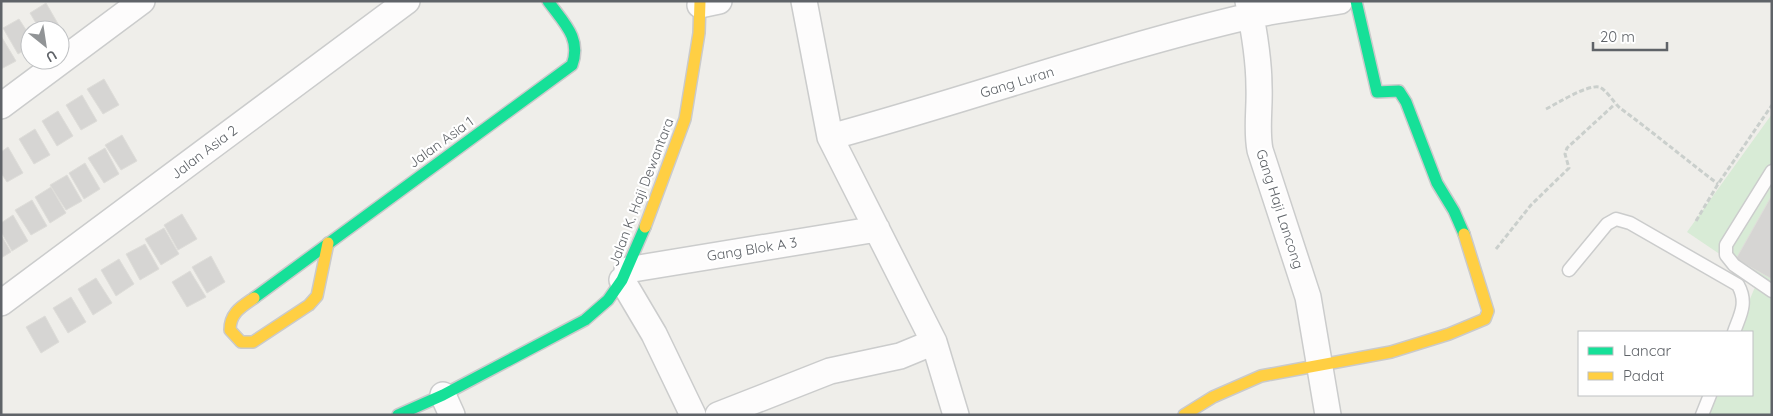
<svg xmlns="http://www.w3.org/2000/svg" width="1773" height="416" font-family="Quicksand,sans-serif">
	<rect width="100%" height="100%" fill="#efeeea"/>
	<!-- green -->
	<path fill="#d8ebd6" d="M 1772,114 L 1772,415 L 1701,415 L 1710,395 L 1752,395 L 1752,332 L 1736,332 L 1758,280 L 1687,232 Z"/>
	<!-- building -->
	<path fill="#d6d5d3" stroke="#deddd9" d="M 46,3 L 61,29 L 59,30 L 40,30 L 30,13 Z
		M 19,19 L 30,36 L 30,47 L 18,54 L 3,28 Z
		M 1,36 L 16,61 L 1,69 Z
		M 104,79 L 119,105 L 103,114 L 87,89 Z
		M 82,95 L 97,121 L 81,130 L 66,105 Z
		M 58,111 L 73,136 L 57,146 L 42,121 Z
		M 35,129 L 50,155 L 34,164 L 19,139 Z
		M 122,135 L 137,161 L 121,170 L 105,145 Z
		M 8,147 L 23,173 L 7,182 L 1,173 L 1,152 Z
		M 105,148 L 119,174 L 104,183 L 88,158 Z
		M 85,163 L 100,189 L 84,199 L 69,173 Z
		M 67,175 L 82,201 L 66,210 L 50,185 Z
		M 51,187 L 66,213 L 50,223 L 35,197 Z
		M 1772,195 L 1772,279 L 1736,259 Z
		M 32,200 L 47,226 L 31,235 L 15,210 Z
		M 182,214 L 197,239 L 178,250 L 164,225 Z
		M 13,215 L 28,241 L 12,251 L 1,232 L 1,223 Z
		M 164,228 L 179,254 L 161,265 L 145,239 Z
		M 1,235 L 11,252 L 1,258 Z
		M 145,244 L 159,269 L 140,280 L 126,254 Z
		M 211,256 L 225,282 L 207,293 L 192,267 Z
		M 119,259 L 134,284 L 116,296 L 101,270 Z
		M 190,271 L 206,297 L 187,307 L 172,282 Z
		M 96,278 L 112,303 L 93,315 L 78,289 Z
		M 71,297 L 86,322 L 68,333 L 53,308 Z
		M 45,316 L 59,342 L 41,353 L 26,327 Z"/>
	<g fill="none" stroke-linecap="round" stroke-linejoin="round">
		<!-- lane casing -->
		<g stroke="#cbcccc" stroke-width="15">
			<path id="lane" d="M 1772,171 L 1726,245 L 1726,255 L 1734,265 L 1772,291
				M 1569,270 L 1607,224 L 1616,219 L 1630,223 L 1738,285 C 1748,303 1740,315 1734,332
				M 1702,415 L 1710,395"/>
		</g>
		<!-- street casing -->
		<g stroke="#cbcccc" stroke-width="28">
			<path id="street" d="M 804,1 L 830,137 L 934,342 L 956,415
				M 1248,1 C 1254,30 1259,58 1259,87 C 1260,108 1256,129 1260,150 L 1308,297 L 1328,415
				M 700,5 L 719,1
				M 1,106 L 142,1
				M 830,137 C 971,99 1108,49 1250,16 C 1279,9 1310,6 1340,1
				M 627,270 L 877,229
				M 622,280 L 654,334 L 693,415
				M 1,303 L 407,1
				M 443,395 L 452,415
				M 718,415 L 830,371 L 900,356 L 934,342"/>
		</g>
		<!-- fast casing -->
		<g stroke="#cacacb" stroke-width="14">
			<path id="fast" d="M 1356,1 L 1377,92 L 1399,91 L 1406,102 L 1437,183 L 1454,211 L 1464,234
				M 254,298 L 572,65 C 582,38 563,22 548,1
				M 398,415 L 443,395 L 585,320 L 608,300 L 622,280 L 645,227"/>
		</g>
		<!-- slow casing -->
		<g stroke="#cacacb" stroke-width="14">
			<path id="slow" d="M 645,227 L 685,119 L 699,33 L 700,1
				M 254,298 C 241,307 230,313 230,330 L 241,342 L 253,342 L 309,305 L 317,296 L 328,243
				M 1184,415 L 1213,397 L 1261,376 L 1391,352 L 1449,334 L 1485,319 L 1488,311 L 1464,234"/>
		</g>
		<!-- path -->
		<path stroke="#cacfcc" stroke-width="3" stroke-dasharray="5 2.5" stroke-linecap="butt" d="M 1546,109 C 1558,103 1586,85 1599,87 C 1606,89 1614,103 1620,108 C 1654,133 1685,159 1718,184
			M 1696,221 L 1718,184 L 1772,105
			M 1496,249 L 1531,205 L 1569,168 L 1565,154 L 1567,148 L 1615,104"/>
		<!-- lane -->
		<use href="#lane" stroke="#fdfcfc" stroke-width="12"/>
		<!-- street -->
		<use href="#street" stroke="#fdfcfc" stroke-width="25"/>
		<!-- fast -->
		<use href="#fast" stroke="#16e098" stroke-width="11"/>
		<!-- slow -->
		<use href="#slow" stroke="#ffcf43" stroke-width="11"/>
	</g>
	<g text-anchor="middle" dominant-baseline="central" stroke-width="4.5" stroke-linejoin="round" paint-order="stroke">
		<!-- street labels -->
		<g font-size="14" fill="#5f6368" stroke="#fff">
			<text transform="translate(1017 82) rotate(-17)">Gang Luran</text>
			<text transform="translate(441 142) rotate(-36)">Jalan Asia 1</text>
			<text transform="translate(204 152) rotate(-37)">Jalan Asia 2</text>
			<text transform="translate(641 192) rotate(-69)">Jalan K. Haji Dewantara</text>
			<text transform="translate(1280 209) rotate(72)">Gang Haji Lancong</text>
			<text transform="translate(752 249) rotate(-9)">Gang Blok A 3</text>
		</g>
	</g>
	<!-- border -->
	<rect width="1773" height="416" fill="none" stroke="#5f6368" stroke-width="5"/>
	<!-- legend -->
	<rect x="1578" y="331" width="175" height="65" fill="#ffffff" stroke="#bfc1c3"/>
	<rect x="1588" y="347" width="25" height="8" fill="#16e098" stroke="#bfc1c3"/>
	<text x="1623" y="356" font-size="15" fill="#5f6368">Lancar</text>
	<rect x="1588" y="372" width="25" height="8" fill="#ffcf43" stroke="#bfc1c3"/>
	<text x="1623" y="381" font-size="15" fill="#5f6368">Padat</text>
	<!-- north arrow -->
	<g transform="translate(45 45) rotate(150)"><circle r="24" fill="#ffffff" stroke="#bfc1c3"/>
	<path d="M0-4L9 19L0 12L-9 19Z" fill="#919496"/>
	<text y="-8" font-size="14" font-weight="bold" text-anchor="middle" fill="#5f6368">U</text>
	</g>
	<!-- scale -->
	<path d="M1593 42v8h74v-8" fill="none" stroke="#5f6368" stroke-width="2.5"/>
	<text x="1600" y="42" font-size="15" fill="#5f6368" stroke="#ffffff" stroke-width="4" paint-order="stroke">20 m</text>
</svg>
